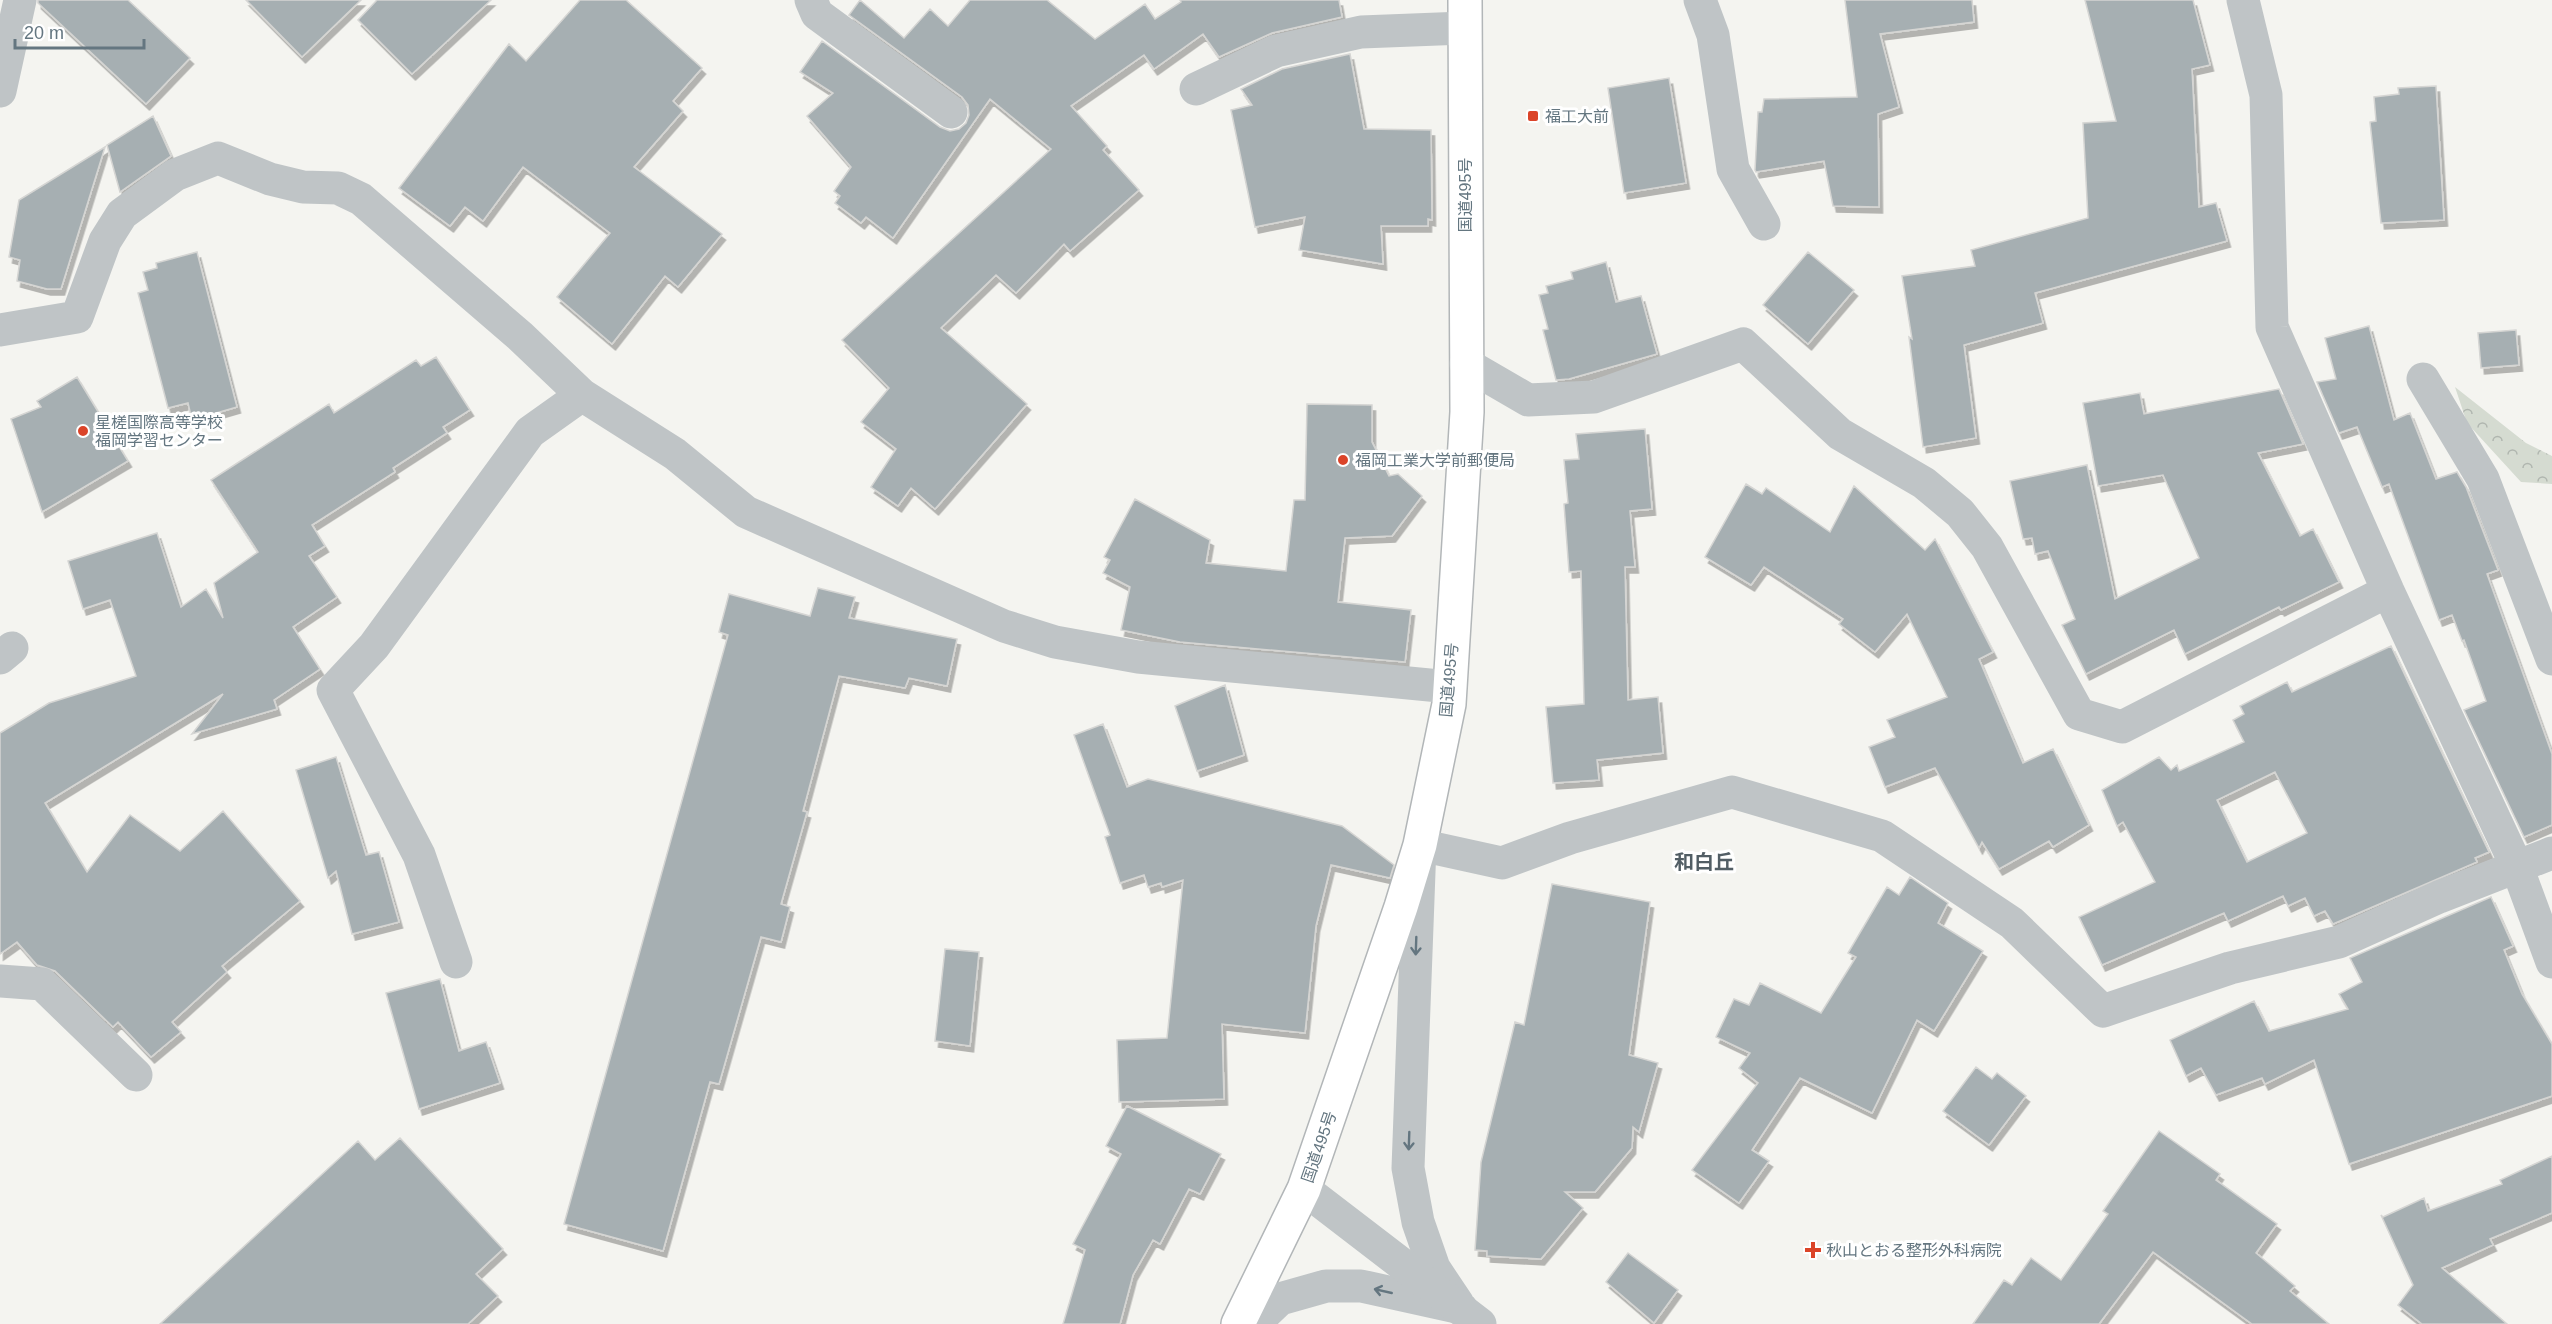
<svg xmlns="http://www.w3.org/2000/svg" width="2552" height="1324" font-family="Helvetica,'Noto Sans JP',sans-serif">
	<defs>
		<pattern id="forest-crowns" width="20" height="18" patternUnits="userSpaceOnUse" patternTransform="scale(1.5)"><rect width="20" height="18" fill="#d5dbd1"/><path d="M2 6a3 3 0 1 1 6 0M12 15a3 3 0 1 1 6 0" fill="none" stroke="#b0b6af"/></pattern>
		<filter id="shadow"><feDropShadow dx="3.5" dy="6" stdDeviation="0" flood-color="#0004"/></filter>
	</defs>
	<rect width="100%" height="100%" fill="#f4f4f0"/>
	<!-- forest -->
	<path fill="url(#forest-crowns)" d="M 2455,387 L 2526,443 L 2552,456 L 2552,484 L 2521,482 L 2467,423 Z"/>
	<!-- building -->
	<path fill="#a6afb2" stroke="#d5d5d3" stroke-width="1.5" fill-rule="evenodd" filter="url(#shadow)" d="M 38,0 L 128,0 L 190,58 L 146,104 L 38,3 Z
		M 246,0 L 361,0 L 302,57 Z
		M 377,0 L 491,0 L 412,74 L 358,20 Z
		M 580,0 L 626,0 L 702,68 L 673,101 L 683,111 L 634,167 L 722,234 L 678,287 L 665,276 L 612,344 L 557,297 L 610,233 L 523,167 L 483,221 L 465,207 L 450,226 L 399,188 L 509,44 L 526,61 Z
		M 860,0 L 904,38 L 930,9 L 948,26 L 970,0 L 1047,0 L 1095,39 L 1145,4 L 1155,19 L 1181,2 L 1180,0 L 1339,0 L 1342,17 L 1272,33 L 1219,57 L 1203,34 L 1154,69 L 1144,55 L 1071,106 L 1107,146 L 1103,150 L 1139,190 L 1070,251 L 1064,244 L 1016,293 L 996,275 L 941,328 L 1027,404 L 935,509 L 911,488 L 898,506 L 871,487 L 896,449 L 861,422 L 889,388 L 842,340 L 1051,149 L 990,99 L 893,238 L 866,217 L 861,223 L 835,203 L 840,196 L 834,191 L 851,167 L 807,116 L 833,93 L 800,72 L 822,41 L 940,127 L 950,131 L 959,129 L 966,123 L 969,115 L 968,105 L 962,97 L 849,15 Z
		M 1845,0 L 1972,0 L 1974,22 L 1880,34 L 1899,107 L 1878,114 L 1879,207 L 1833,206 L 1824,161 L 1756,172 L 1755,170 L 1758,112 L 1762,112 L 1764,99 L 1857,97 Z
		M 2085,0 L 2193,0 L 2210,65 L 2192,69 L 2199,207 L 2216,203 L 2227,241 L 2035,293 L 2043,323 L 1964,345 L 1976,438 L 1923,447 L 1909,337 L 1912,339 L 1902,276 L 1975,266 L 1971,250 L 2088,218 L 2083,123 L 2116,121 Z
		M 1350,54 L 1364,129 L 1431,130 L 1432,220 L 1428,219 L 1428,226 L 1381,226 L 1383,264 L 1299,250 L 1305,217 L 1255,227 L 1231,110 L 1252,105 L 1241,89 L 1282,69 Z
		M 1669,78 L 1686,183 L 1624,193 L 1608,88 Z
		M 2436,86 L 2444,220 L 2381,223 L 2370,122 L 2376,121 L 2374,97 L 2399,94 L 2398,88 Z
		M 153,116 L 171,156 L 120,192 L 107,145 Z
		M 105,147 L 61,289 L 47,289 L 17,281 L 20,260 L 9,257 L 19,200 Z
		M 197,252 L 237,407 L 192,420 L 188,403 L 168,408 L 138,293 L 148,290 L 143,272 L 157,268 L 156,263 Z
		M 1808,252 L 1854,290 L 1808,344 L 1763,305 Z
		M 1606,262 L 1616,302 L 1641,296 L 1657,354 L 1569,379 L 1556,380 L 1543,330 L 1548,329 L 1539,295 L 1548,293 L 1546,286 L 1573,279 L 1571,272 Z
		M 2369,326 L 2394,420 L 2410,413 L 2436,479 L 2457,472 L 2466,487 L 2498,570 L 2487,574 L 2552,754 L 2552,825 L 2524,837 L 2464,710 L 2486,701 L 2464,640 L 2462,641 L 2452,615 L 2439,620 L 2389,484 L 2382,487 L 2357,427 L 2339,433 L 2317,382 L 2336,379 L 2325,338 Z
		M 2516,330 L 2519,365 L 2481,368 L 2478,333 Z
		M 436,357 L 470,410 L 443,427 L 447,433 L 393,468 L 395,472 L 312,525 L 325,546 L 309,556 L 337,597 L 293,627 L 320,669 L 274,700 L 277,709 L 192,734 L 223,694 L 45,803 L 87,872 L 130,815 L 180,851 L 223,811 L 300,901 L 222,966 L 227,972 L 172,1022 L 181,1032 L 151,1057 L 118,1022 L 113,1027 L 55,971 L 37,965 L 17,942 L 0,954 L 0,733 L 49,703 L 136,676 L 110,600 L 83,609 L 68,561 L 157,533 L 181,607 L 206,589 L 223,618 L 214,583 L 258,552 L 211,480 L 329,404 L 334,413 L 416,360 L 421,366 Z
		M 77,377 L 128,461 L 42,512 L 11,419 L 41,407 L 37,401 Z
		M 2279,389 L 2303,444 L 2258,453 L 2300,536 L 2313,529 L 2339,582 L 2281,610 L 2279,607 L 2185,654 L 2174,630 L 2086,674 L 2062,625 L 2075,619 L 2048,551 L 2035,554 L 2032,538 L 2023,539 L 2010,481 L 2087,465 L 2115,599 L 2199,558 L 2163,475 L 2098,486 L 2083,403 L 2140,393 L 2144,414 Z
		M 1307,404 L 1372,405 L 1372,442 L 1389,476 L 1398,474 L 1422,496 L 1392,536 L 1345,538 L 1338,602 L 1411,610 L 1405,662 L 1180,642 L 1121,630 L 1130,587 L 1103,573 L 1110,560 L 1104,557 L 1135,499 L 1210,540 L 1206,563 L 1286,571 L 1294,500 L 1305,500 Z
		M 1645,429 L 1652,509 L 1630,511 L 1635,567 L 1625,567 L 1628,700 L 1658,697 L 1663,753 L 1597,760 L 1599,780 L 1553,783 L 1546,707 L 1584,704 L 1581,571 L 1569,572 L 1564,504 L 1568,503 L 1564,460 L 1579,459 L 1576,434 Z
		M 1746,484 L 1762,494 L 1766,488 L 1830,532 L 1854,486 L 1925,550 L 1935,539 L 1993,652 L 1979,659 L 2023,763 L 2053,749 L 2089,825 L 2053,847 L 2049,841 L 1999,869 L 1982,842 L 1979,848 L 1935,768 L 1885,787 L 1869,747 L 1895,737 L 1887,720 L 1947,697 L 1907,614 L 1875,652 L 1839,624 L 1843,619 L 1764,567 L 1751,585 L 1705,557 Z
		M 818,588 L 855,597 L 849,618 L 957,639 L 947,686 L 909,678 L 905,688 L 839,676 L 803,811 L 807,812 L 781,904 L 790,907 L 781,942 L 761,937 L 719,1084 L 710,1082 L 663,1251 L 564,1224 L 728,635 L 719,632 L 729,594 L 810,616 Z
		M 2391,646 L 2489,852 L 2475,858 L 2477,862 L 2333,924 L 2325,911 L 2314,916 L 2305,898 L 2288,906 L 2283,896 L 2228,921 L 2224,913 L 2102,965 L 2079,917 L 2155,882 L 2123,822 L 2117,826 L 2102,790 L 2159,757 L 2171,770 L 2177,765 L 2179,771 L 2244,742 L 2233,720 L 2244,714 L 2240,706 L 2287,682 L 2292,692 ZM 2275,772 L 2307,833 L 2247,862 L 2217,800 Z
		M 1225,685 L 1244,755 L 1197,771 L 1175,706 Z
		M 1103,724 L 1127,787 L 1148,779 L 1342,826 L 1394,865 L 1390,878 L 1331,865 L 1316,926 L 1305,1033 L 1222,1024 L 1224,1099 L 1119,1102 L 1117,1040 L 1167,1038 L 1183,880 L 1162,887 L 1161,883 L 1148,887 L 1144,875 L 1120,883 L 1105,837 L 1110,835 L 1074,735 Z
		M 336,757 L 366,855 L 379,852 L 399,922 L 352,934 L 336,871 L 328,878 L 296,770 Z
		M 1910,877 L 1948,903 L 1938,923 L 1983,951 L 1934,1031 L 1917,1020 L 1872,1113 L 1800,1078 L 1752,1150 L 1769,1161 L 1739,1203 L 1692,1170 L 1758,1083 L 1739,1068 L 1750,1053 L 1716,1037 L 1734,999 L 1749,1005 L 1760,983 L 1821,1013 L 1856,957 L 1848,953 L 1887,887 L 1899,895 Z
		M 1552,884 L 1650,902 L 1629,1055 L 1658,1063 L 1639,1132 L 1633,1127 L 1632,1148 L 1595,1192 L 1565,1192 L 1583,1208 L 1541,1259 L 1487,1256 L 1487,1251 L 1475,1250 L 1481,1162 L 1515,1022 L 1524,1025 Z
		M 2491,897 L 2513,946 L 2504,950 L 2522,994 L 2552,1044 L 2552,1096 L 2349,1164 L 2314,1060 L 2265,1084 L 2262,1078 L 2216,1095 L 2201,1068 L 2186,1076 L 2170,1040 L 2254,1001 L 2269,1031 L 2348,1009 L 2339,994 L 2362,982 L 2350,958 Z
		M 945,949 L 979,952 L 970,1046 L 935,1041 Z
		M 440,979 L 459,1051 L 486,1042 L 500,1083 L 419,1109 L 386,993 Z
		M 1976,1067 L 1992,1079 L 1997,1073 L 2026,1096 L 1989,1145 L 1943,1111 Z
		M 1127,1106 L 1221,1154 L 1200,1194 L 1189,1189 L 1160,1244 L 1153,1240 L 1133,1275 L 1120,1324 L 1063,1324 L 1085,1250 L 1073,1244 L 1121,1154 L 1106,1146 Z
		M 2159,1131 L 2220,1174 L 2216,1180 L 2277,1224 L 2256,1253 L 2295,1286 L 2290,1291 L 2329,1324 L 2252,1324 L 2153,1252 L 2099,1324 L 1973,1324 L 2004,1280 L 2012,1285 L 2031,1258 L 2061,1280 L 2108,1214 L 2103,1211 Z
		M 400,1138 L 503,1249 L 476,1274 L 498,1296 L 468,1324 L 160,1324 L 358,1141 L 375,1160 Z
		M 2552,1156 L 2552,1213 L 2490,1239 L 2493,1245 L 2442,1268 L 2507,1324 L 2422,1324 L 2398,1305 L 2413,1285 L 2381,1215 L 2383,1217 L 2424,1198 L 2428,1211 L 2502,1184 L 2500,1180 Z
		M 1628,1253 L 1678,1290 L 1654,1323 L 1606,1282 Z"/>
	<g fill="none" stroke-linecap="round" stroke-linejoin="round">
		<!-- trunk casing -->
		<g stroke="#b2b6b8" stroke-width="36">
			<path id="trunk" d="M 1238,1324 L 1304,1189 L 1401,907 L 1420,845 L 1449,704 L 1467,412 L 1465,0"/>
		</g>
		<!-- minor -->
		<path stroke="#bfc4c6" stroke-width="33" d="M 811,0 L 817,14 L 951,112
			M 1700,0 L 1713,35 L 1733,169 L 1764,224
			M 2243,0 L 2266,95 L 2272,327 L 2388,591 L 2517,867 L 2552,962
			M 1196,89 L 1276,51 L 1361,32 L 1464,28
			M 0,91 L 20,0
			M 0,330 L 77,317 L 105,241 L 122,214 L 175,175 L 218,158 L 270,179 L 303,187 L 338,188 L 361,199 L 520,336 L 582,395 L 675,454 L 746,512 L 1004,626 L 1055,642 L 1138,657 L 1450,687
			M 1466,364 L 1528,400 L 1594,397 L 1743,344 L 1840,434 L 1924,483 L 1960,513 L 1987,547 L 2079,714 L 2122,727 L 2388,591
			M 2423,379 L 2483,479 L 2552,659
			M 0,658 L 12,648
			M 456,962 L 419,855 L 333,690 L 374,646 L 530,432 L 582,395
			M 0,981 L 42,984 L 136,1075
			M 1458,1304 L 1434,1268 L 1418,1222 L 1408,1168 L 1420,845 L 1502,863 L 1570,838 L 1732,792 L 1882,836 L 2012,923 L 2103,1011 L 2230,968 L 2339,942 L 2439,897 L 2552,853
			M 1254,1324 L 1280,1299 L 1326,1286 L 1361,1286 L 1461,1308"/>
		<!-- tertiary -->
		<path stroke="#bfc4c6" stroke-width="33" d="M 1304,1189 L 1480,1324"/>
		<!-- trunk -->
		<use href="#trunk" stroke="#fff" stroke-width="33"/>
	</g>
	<!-- one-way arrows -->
	<defs><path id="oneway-shaft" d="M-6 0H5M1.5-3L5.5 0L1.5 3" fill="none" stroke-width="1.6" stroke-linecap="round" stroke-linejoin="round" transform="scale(1.5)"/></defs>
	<g stroke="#647680">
		<use href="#oneway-shaft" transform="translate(1416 946) rotate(92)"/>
		<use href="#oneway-shaft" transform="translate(1409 1141) rotate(92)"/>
		<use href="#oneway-shaft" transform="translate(1383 1291) rotate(-167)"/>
	</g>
	<!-- markers -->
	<g fill="#db4429" stroke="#fff" stroke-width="2">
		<rect x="1527" y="110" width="12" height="12" rx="3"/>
		<circle cx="83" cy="431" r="6"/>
		<circle cx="1343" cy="460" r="6"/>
		<path d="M1810 1241h6v6h6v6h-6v6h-6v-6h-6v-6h6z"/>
	</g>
	<g text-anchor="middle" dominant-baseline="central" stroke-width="6" stroke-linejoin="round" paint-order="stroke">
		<!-- poi labels -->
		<g font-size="16" fill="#647680" stroke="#fff" text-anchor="start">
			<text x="1545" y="116">福工大前</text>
			<text x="95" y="422">星槎国際高等学校<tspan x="95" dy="18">福岡学習センター</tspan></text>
			<text x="1355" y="460">福岡工業大学前郵便局</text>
			<text x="1826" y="1250">秋山とおる整形外科病院</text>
		</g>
		<!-- street labels -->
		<g font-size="16" fill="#647680" stroke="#fff">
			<text transform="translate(1465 195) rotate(-90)">国道495号</text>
			<text transform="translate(1449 680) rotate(-85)">国道495号</text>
			<text transform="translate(1319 1147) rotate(-71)">国道495号</text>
		</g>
		<!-- quarter labels -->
		<g font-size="20" font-weight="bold" fill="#525e65" stroke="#fff">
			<text x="1704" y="862">和白丘</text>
		</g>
	</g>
	<!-- scale -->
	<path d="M15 39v9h129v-9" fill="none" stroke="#647680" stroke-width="3"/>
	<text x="24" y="39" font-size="18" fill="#647680" stroke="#ffffff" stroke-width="4.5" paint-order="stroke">20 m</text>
</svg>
